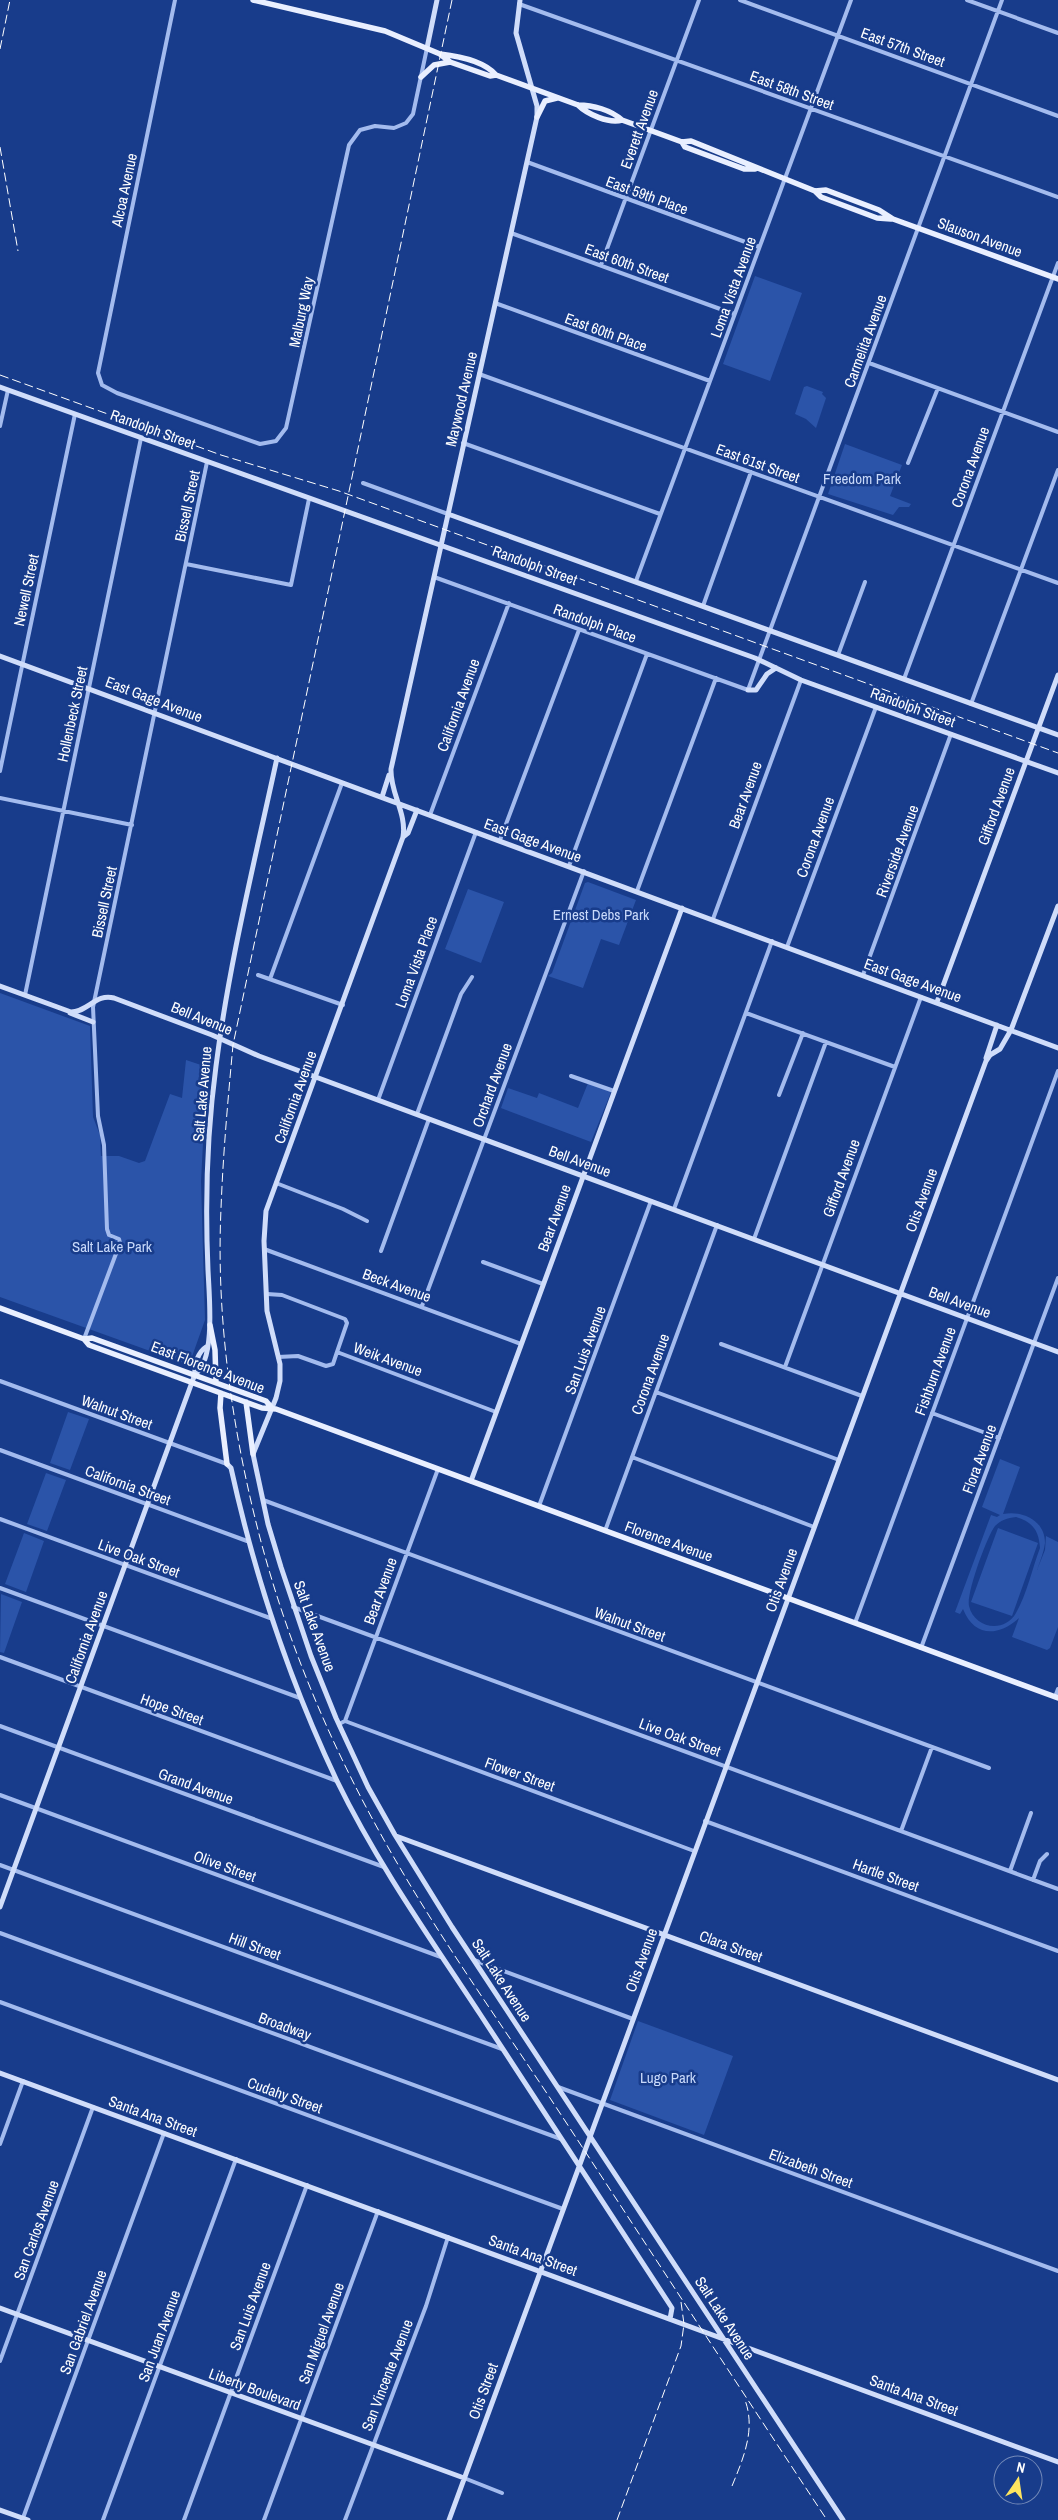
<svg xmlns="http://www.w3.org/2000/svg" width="1058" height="2520" font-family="'Archivo Narrow',sans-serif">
	<rect width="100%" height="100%" fill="#183c8b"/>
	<!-- green -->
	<path fill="#2b54a9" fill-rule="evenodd" d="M 755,276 L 802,293 L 770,381 L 723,364 Z
		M 807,386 L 823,392 L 822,394 L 826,398 L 816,428 L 806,419 L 795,414 L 804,387 Z
		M 845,444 L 902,465 L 890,496 L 911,504 L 909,507 L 899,507 L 893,515 L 828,494 Z
		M 588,882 L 636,900 L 619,945 L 601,939 L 583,988 L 548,976 L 552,973 L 585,883 Z
		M 468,889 L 504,902 L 481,963 L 445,949 Z
		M 0,993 L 90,1026 L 93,1117 L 100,1135 L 101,1156 L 119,1156 L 139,1163 L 145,1161 L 170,1094 L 182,1098 L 186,1060 L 207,1067 L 201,1181 L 205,1320 L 189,1365 L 0,1297 Z
		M 588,1083 L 611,1092 L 591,1142 L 501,1108 L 508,1088 L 537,1098 L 539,1093 L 578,1108 Z
		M 68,1412 L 89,1419 L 70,1470 L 50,1463 Z
		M 1000,1459 L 1020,1467 L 1003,1514 C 1022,1510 1045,1520 1045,1543 C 1044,1552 1040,1561 1037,1570 L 1045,1550 L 1046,1536 L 1058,1542 L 1058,1627 L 1050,1648 L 1047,1650 L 1012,1637 L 1019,1618 C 998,1637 974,1637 963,1609 L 960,1614 L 955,1612 L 991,1515 L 997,1517 L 1000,1515 L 982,1507 ZM 1016,1517 C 1033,1522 1039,1531 1040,1548 C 1032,1569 1027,1594 1016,1613 C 1004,1634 974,1628 969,1606 C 966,1594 987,1536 995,1526 C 1001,1520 1007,1518 1016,1517 Z
		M 46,1473 L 66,1480 L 47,1531 L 27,1524 Z
		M 998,1528 L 1038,1543 L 1012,1616 L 971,1602 Z
		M 24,1533 L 44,1541 L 26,1592 L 5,1584 Z
		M 1,1594 L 22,1602 L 4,1653 L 0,1652 Z
		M 638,2021 L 733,2056 L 704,2135 L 610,2100 Z"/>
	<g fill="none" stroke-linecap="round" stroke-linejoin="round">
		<!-- street -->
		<path stroke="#a3bbee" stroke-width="4" d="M 175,0 L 98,373 L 102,385 L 117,393 L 260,444 L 276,441 L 286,428 L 349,145 L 360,130 L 375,126 L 394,128 L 406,123 L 413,114 L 427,48
			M 740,0 L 1058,116
			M 967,0 L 1058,33
			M 519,4 L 1058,197
			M 527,162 L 759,247
			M 511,233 L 734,314
			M 601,265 L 699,0
			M 495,303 L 710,381
			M 869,363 L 1058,432
			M 479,374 L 1058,583
			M 0,426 L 8,390
			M 463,443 L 660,514
			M 908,463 L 938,388
			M 363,483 L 448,514
			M 186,564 L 291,585 L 309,499
			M 434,577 L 748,690 L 1002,0
			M 636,581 L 851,0
			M 703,606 L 751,472
			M 838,655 L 865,582
			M 904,679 L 1058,263
			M 971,704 L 1058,470
			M 0,771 L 75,414
			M 0,798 L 132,825
			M 430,815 L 509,603
			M 500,840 L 579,630
			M 569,866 L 647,654
			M 637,891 L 716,678
			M 713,919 L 801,680
			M 787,947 L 876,707
			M 258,975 L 343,1005
			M 863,975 L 951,734
			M 270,979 L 342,783
			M 25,995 L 141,438
			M 746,1013 L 895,1067
			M 571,1076 L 614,1091
			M 779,1095 L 803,1033
			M 378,1100 L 476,832
			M 417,1114 L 461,994 L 472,977
			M 276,1183 L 343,1209 L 367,1221
			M 674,1209 L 772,941
			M 754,1239 L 826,1042
			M 264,1249 L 521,1344
			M 381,1251 L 429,1119
			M 483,1262 L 543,1284
			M 267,1294 L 282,1295 L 345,1319 L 347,1323 L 337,1352
			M 422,1306 L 584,871
			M 84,1339 L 120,1243 L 119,1239 L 109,1235 L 107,1229 L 104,1145 L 98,1116 L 93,1007 L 207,462
			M 721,1344 L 862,1396
			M 278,1357 L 298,1356 L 326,1366 L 333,1364 L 337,1352 L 496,1412
			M 785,1367 L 921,997
			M 0,1381 L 227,1464
			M 656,1392 L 839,1460
			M 932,1413 L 999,1438
			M 0,1450 L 247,1541
			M 632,1457 L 814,1527
			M 263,1500 L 989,1768
			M 539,1506 L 651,1201
			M 0,1519 L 270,1618
			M 605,1531 L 717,1225
			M 0,1588 L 300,1698
			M 293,1607 L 1058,1889
			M 855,1623 L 1058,1071
			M 921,1648 L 1058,1278
			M 0,1657 L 337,1781
			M 1055,1697 L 1058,1689
			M 345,1721 L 438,1469
			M 339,1724 L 345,1721 L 694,1851
			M 0,1726 L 384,1867
			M 0,1795 L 441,1957
			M 705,1821 L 1058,1951
			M 901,1831 L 932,1747
			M 0,1865 L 502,2049
			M 1010,1871 L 1031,1813
			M 1033,1880 L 1040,1861 L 1047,1854
			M 0,1933 L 561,2139
			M 474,1960 L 633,2019
			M 0,2002 L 563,2209
			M 558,2087 L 1058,2271
			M 0,2144 L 23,2081
			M 0,2361 L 93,2107
			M 464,2478 L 502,2493
			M 23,2518 L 164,2133
			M 103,2520 L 236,2159
			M 184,2520 L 307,2185
			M 264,2520 L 378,2211
			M 345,2520 L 426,2306 L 448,2237"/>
		<!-- secondary -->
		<path stroke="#d0ddfa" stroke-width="5" d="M 520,0 L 516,33 L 537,106 L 537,117 L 391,769 C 390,793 407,813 403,837 L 266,1211 L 264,1241 L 267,1311 L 280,1364 L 280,1381 L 276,1398 L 253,1454 L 268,1524 L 281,1567 L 311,1656 L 336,1718 L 368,1787 L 395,1835 L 452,1927 L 843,2520
			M 427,48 L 437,0
			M 0,387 L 755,658 L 801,680 L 1058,773
			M 448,514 L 1058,735
			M 0,656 L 1058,1048
			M 748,690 L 756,690 L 767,674 L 776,668
			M 382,797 L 389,775
			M 403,837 L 408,833 L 417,810
			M 0,986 L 71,1012 C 88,1012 96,993 114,998 L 212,1035 L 259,1056 L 1058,1352
			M 937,1002 L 1058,675
			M 70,1013 L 93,1022
			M 986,1058 L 997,1025
			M 195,1374 C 216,1361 209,1294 208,1270 C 205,1203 207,1133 216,1066 C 229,963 255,860 277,758
			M 227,1464 L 231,1468 C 255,1577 289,1680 337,1781 C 377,1863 430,1938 480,2014 C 544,2112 608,2210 672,2308 L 670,2319
			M 471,1481 L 682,908
			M 396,1836 L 1058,2080
			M 0,1907 L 195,1374 C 194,1365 198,1352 206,1347
			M 0,2073 L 1058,2462
			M 0,2308 L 464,2478
			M 0,2510 L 28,2520
			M 449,2520 L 986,1061 L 990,1055 L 1000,1049 L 1011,1030 L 1058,906"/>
		<!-- primary -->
		<path stroke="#e9efff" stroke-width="5.5" d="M 253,0 L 385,31 L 440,54 L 450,62 L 490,76 L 496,75
			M 440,54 C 458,56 484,61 496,75 L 578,105 C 593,105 611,110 622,120 L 682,142 L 691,141 L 815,191 L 826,190 L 879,210 L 893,219 L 1058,279
			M 421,77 L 434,65 L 450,62
			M 578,105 C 587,114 609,124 622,120
			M 537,117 L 545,101 L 557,98
			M 682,142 L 685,147 L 744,169 L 755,169
			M 815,191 L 821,197 L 877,218 L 891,219
			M 0,1308 L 84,1339 L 92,1338 L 266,1401 L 272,1408
			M 210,1325 L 215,1350 L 216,1382
			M 84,1339 L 89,1345 L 262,1408 L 276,1409 L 1058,1698
			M 221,1393 L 220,1408 L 227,1464
			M 246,1402 L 253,1454"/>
		<!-- rail -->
		<path stroke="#fff" stroke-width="1" stroke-dasharray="9 4" stroke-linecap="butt" d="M 452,0 L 233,1045 C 228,1099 223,1154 221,1209 C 216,1317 232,1429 259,1534 C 286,1638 327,1737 379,1831 C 430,1924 493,2012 552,2101 C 644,2241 735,2381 827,2520
			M 0,49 L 10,0
			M 0,147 L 18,251
			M 0,375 L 221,455 L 339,491 L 1058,753
			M 732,2486 C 743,2459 756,2430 745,2400
			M 617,2520 L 681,2346 L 684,2324 L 681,2302"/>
	</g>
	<g text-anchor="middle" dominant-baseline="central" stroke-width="5" stroke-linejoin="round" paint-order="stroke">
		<!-- street labels -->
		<g font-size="15" fill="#fff" stroke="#183c8b">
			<text transform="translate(903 47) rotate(20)">East 57th Street</text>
			<text transform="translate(792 90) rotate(20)">East 58th Street</text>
			<text transform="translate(639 129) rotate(-70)">Everett Avenue</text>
			<text transform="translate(124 190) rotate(-78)">Alcoa Avenue</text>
			<text transform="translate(647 195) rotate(20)">East 59th Place</text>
			<text transform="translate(980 237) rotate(20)">Slauson Avenue</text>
			<text transform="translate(627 263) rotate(20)">East 60th Street</text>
			<text transform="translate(733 287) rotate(-70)">Loma Vista Avenue</text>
			<text transform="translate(301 312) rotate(-78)">Malburg Way</text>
			<text transform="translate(606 332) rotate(20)">East 60th Place</text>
			<text transform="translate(865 341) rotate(-70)">Carmelita Avenue</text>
			<text transform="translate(461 399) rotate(-77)">Maywood Avenue</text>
			<text transform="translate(153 429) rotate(20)">Randolph Street</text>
			<text transform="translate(758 463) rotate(20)">East 61st Street</text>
			<text transform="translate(970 467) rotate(-70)">Corona Avenue</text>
			<text transform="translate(187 506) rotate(-78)">Bissell Street</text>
			<text transform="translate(535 565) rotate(20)">Randolph Street</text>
			<text transform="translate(26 590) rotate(-78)">Newell Street</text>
			<text transform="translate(595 623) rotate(20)">Randolph Place</text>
			<text transform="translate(154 699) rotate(21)">East Gage Avenue</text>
			<text transform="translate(458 705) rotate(-70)">California Avenue</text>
			<text transform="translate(913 707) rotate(20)">Randolph Street</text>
			<text transform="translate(72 714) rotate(-78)">Hollenbeck Street</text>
			<text transform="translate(745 795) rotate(-70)">Bear Avenue</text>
			<text transform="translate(996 806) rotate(-70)">Gifford Avenue</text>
			<text transform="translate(815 837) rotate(-70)">Corona Avenue</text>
			<text transform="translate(533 840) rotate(20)">East Gage Avenue</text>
			<text transform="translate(897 851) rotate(-70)">Riverside Avenue</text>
			<text transform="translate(104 902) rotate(-78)">Bissell Street</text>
			<text transform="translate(416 962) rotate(-70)">Loma Vista Place</text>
			<text transform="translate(913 980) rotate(20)">East Gage Avenue</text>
			<text transform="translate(202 1018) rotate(22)">Bell Avenue</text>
			<text transform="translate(492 1085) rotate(-70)">Orchard Avenue</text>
			<text transform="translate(202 1094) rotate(-85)">Salt Lake Avenue</text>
			<text transform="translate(295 1097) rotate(-70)">California Avenue</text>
			<text transform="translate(580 1161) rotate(20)">Bell Avenue</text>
			<text transform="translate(841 1178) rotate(-70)">Gifford Avenue</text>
			<text transform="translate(921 1200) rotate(-70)">Otis Avenue</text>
			<text transform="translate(554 1218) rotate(-70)">Bear Avenue</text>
			<text transform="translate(397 1285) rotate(20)">Beck Avenue</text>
			<text transform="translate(960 1302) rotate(20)">Bell Avenue</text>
			<text transform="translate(585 1350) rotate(-70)">San Luis Avenue</text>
			<text transform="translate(388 1359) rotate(20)">Weik Avenue</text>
			<text transform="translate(208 1367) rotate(21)">East Florence Avenue</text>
			<text transform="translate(935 1371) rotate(-70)">Fishburn Avenue</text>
			<text transform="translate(650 1374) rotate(-70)">Corona Avenue</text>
			<text transform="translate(117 1412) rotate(20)">Walnut Street</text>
			<text transform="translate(979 1459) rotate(-70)">Flora Avenue</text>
			<text transform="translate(128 1485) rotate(20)">California Street</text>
			<text transform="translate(669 1541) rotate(20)">Florence Avenue</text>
			<text transform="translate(139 1558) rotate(20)">Live Oak Street</text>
			<text transform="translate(781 1580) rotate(-70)">Otis Avenue</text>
			<text transform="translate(380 1591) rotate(-70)">Bear Avenue</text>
			<text transform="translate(630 1624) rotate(20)">Walnut Street</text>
			<text transform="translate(315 1626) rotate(70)">Salt Lake Avenue</text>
			<text transform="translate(86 1637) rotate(-70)">California Avenue</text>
			<text transform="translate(172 1709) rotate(20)">Hope Street</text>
			<text transform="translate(680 1737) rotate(20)">Live Oak Street</text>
			<text transform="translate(520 1774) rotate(20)">Flower Street</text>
			<text transform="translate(196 1786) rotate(20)">Grand Avenue</text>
			<text transform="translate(225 1866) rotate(20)">Olive Street</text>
			<text transform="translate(886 1875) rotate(20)">Hartle Street</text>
			<text transform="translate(255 1946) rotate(20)">Hill Street</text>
			<text transform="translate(731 1946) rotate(20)">Clara Street</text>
			<text transform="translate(641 1960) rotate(-70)">Otis Avenue</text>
			<text transform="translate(502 1980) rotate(57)">Salt Lake Avenue</text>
			<text transform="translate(285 2026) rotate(20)">Broadway</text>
			<text transform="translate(285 2095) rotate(20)">Cudahy Street</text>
			<text transform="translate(153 2116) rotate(20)">Santa Ana Street</text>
			<text transform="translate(811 2168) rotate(20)">Elizabeth Street</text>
			<text transform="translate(36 2230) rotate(-70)">San Carlos Avenue</text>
			<text transform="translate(533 2255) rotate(20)">Santa Ana Street</text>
			<text transform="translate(250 2306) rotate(-70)">San Luis Avenue</text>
			<text transform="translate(725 2318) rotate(57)">Salt Lake Avenue</text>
			<text transform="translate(83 2322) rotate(-70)">San Gabriel Avenue</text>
			<text transform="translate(321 2333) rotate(-70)">San Miguel Avenue</text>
			<text transform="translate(159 2336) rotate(-70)">San Juan Avenue</text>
			<text transform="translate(387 2375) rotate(-69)">San Vincente Avenue</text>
			<text transform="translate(255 2389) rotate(20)">Liberty Boulevard</text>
			<text transform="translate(483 2391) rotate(-70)">Otis Street</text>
			<text transform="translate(914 2395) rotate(20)">Santa Ana Street</text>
		</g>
		<!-- park labels -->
		<g font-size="15" fill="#c8d9fa" stroke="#183c8b">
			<text x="862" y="478">Freedom Park</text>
			<text x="601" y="914">Ernest Debs Park</text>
			<text x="112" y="1246">Salt Lake Park</text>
			<text x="668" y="2077">Lugo Park</text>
		</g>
	</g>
	<!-- north arrow -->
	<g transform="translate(1018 2480) rotate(13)"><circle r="24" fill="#183c8b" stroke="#748ab9"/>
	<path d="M0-4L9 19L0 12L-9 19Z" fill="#ffe55f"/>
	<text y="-8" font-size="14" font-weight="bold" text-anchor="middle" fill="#ffffff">N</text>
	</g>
</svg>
